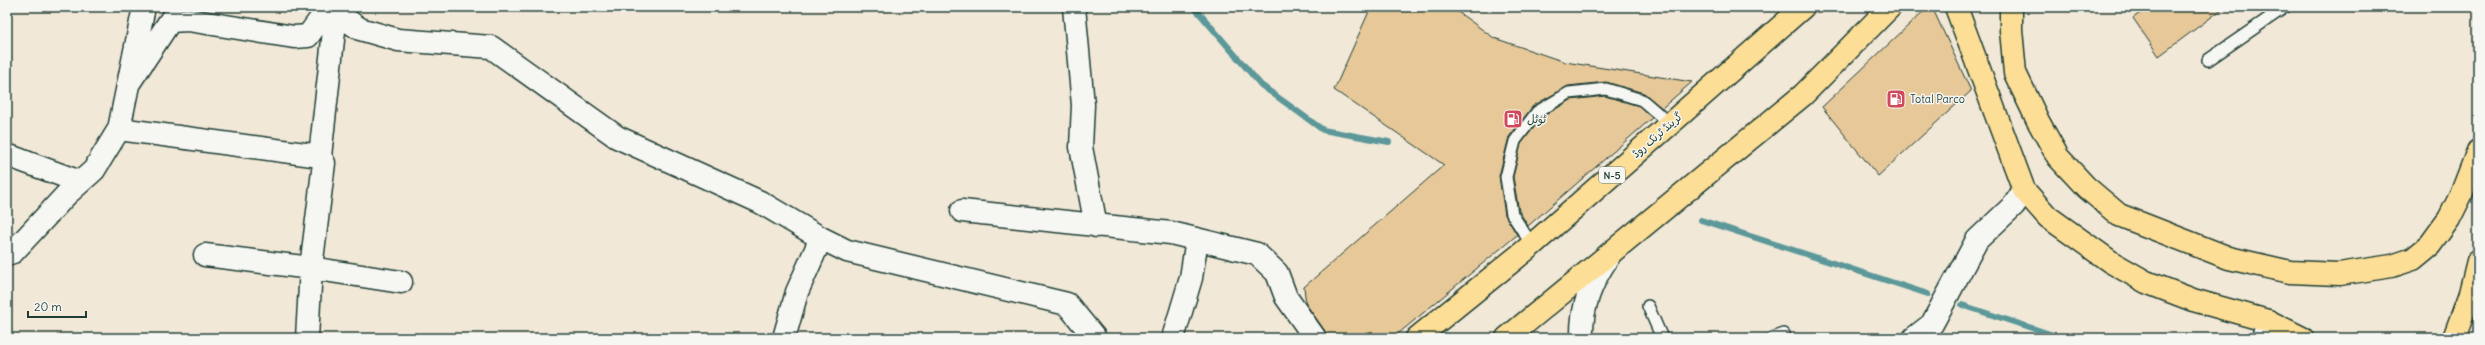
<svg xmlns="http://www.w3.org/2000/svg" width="2485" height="345" font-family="Delius,'Playpen Sans Arabic',sans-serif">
	<rect width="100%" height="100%" fill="#f1e8d7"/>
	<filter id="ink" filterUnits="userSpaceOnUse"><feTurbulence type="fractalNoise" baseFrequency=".025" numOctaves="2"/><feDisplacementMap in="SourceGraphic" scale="8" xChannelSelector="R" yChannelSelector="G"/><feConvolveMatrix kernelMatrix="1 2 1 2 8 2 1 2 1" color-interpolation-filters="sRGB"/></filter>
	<g filter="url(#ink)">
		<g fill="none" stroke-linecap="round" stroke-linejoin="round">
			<!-- stream -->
			<path stroke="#5c9899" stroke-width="6" d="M 1194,7 L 1261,85 L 1323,130 L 1389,142
				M 1701,220 L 1928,294
				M 1962,305 L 2062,338"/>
		</g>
		<!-- building -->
		<path fill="#e6c899" stroke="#1f3d34" d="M 1371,7 L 1451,7 L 1494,38 L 1565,62 L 1692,82 L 1662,108 L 1644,93 L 1606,82 L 1568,86 L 1533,106 L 1509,137 L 1499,176 L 1505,215 L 1517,235 L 1393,338 L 1327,338 L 1325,331 L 1306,304 L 1304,287 L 1444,165 L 1334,90 Z
			M 1928,7 L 1932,7 L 1971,91 L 1878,176 L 1822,107 Z
			M 2149,7 L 2225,7 L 2159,56 L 2133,18 Z
			M 1605,96 L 1639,106 L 1652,118 L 1528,226 L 1519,211 L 1513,177 L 1521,144 L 1542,117 L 1571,100 Z"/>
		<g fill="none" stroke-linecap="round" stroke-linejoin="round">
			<!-- lane casing -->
			<g stroke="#1f3d34" stroke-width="14">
				<path id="lane" d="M 2208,60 L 2285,7
					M 1532,245 L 1512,214 L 1506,177 L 1515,141 L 1537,112 L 1569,93 L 1606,89 L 1642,100 L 1670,124
					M 1648,306 L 1662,338
					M 1773,338 L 1784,334"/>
			</g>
			<!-- street casing -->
			<g stroke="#1f3d34" stroke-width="25">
				<path id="street" d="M 1074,7 L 1083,105 L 1081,147 L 1096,226
					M 129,83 L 170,21 L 188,20 L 294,37 L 308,36 L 326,11 L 336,13 L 360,29 L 398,40 L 491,47 L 617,137 L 760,202 L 821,238 L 797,292 L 784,338
					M 119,129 L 320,156 L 324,163 L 311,268 L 307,338
					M 7,155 L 80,182
					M 320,156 L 336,13
					M 962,211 L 1171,233 L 1257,254 L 1277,273 L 1286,297 L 1315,338
					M 821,238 L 847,251 L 1067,304 L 1095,338
					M 7,254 L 13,252 L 66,195 L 94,170 L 119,129 L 144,7
					M 205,255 L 311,268 L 401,282
					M 1173,338 L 1191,278 L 1197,239
					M 1914,338 L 1932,324 L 1977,240 L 2014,205 L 2024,190
					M 2263,338 L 2268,321"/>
			</g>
			<!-- secondary casing -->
			<g stroke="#1f3d34" stroke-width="25">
				<path id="secondary" d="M 1582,338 C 1581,307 1591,282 1609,256"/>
			</g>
			<!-- primary casing -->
			<g stroke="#1f3d34" stroke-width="25">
				<path id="primary" d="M 1956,7 L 2024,190 L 2048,217 L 2111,262 L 2146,282 L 2193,300 L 2268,321 L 2302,338"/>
			</g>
			<!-- highway casing -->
			<g stroke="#1f3d34" stroke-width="25">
				<path id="highway" d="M 2011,7 L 2011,30 L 2015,73 L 2038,121 L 2058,157 L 2086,187 L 2119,215 L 2229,258 L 2290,272 L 2339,274 L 2392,266 L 2413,259 L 2430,245 L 2449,219 L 2461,195 L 2478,151
					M 1417,338 L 1532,245 L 1803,7
					M 1507,338 L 1803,95 L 1890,7
					M 2454,338 L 2469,297 L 2478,261"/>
			</g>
			<!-- lane -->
			<use href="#lane" stroke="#f6f6f2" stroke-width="11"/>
			<!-- street -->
			<use href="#street" stroke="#f6f6f2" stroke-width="22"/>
			<!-- secondary -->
			<use href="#secondary" stroke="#f6f6f2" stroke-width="22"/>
			<!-- primary -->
			<use href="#primary" stroke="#fdde96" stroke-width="22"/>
			<!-- highway -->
			<use href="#highway" stroke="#fdde96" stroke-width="22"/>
		</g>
	</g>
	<!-- icons -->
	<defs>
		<g id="fuel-square" transform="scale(1)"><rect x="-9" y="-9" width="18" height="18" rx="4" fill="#d1495b" stroke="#f6f6f2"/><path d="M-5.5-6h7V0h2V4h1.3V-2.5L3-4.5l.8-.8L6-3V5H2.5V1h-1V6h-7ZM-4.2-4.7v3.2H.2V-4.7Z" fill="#fff"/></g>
	</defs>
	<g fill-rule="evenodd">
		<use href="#fuel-square" x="1896" y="99"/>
		<use href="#fuel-square" x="1513" y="119"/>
	</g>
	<g text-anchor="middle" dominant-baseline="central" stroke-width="3" stroke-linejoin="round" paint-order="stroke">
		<!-- shield labels -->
		<rect fill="#f6f6f2" stroke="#60746d" stroke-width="1" x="1599" y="167" width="26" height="16" rx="3"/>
		<g font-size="10" font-weight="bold" fill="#1f3d34">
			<text x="1612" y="175">N-5</text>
		</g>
		<!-- poi labels -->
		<g font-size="11" fill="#1f3d34" stroke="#f6f6f2" text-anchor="start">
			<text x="1910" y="99">Total Parco</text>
			<text x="1527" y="119">ٹوٹل</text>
		</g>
		<!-- street labels -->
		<g font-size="11" fill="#1f3d34" stroke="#f6f6f2">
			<text transform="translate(1657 135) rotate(-41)">گرینڈ ٹرنک روڈ</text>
		</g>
	</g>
	<!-- margin -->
	<rect width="2485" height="345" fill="none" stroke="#f6f6f2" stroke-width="24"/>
	<rect x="12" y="12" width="2461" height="321" fill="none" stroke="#1f3d34" stroke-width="1.5" filter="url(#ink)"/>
	<!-- scale -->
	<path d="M28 311v6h58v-6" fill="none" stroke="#1f3d34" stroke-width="2"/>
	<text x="34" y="311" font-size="12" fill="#1f3d34" stroke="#f6f6f2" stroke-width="3" paint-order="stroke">20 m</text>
</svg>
